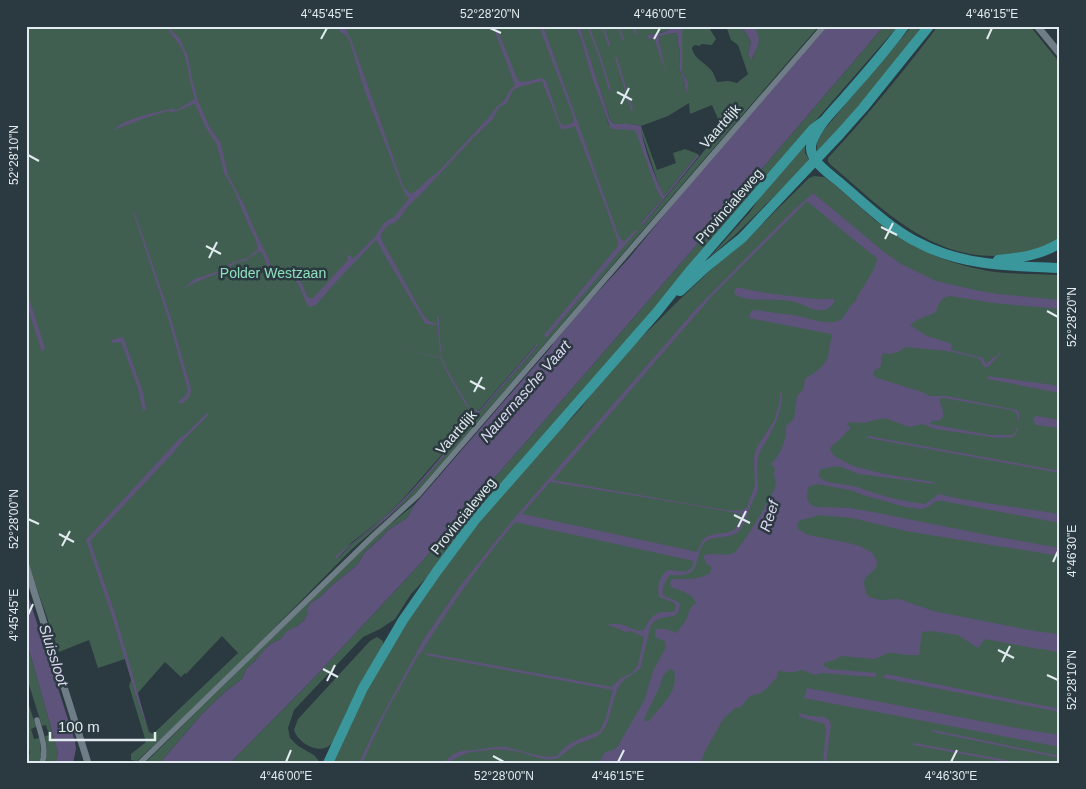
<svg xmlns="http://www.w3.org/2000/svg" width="1086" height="789" font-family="Helvetica,sans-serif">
	<rect width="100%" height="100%" fill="#2b3940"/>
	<!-- green -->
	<path fill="#415f51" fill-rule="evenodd" d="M 26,26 L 575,26 L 581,39 L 609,125 L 636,127 L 662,199 L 641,223 L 642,226 L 723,128 L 721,126 L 712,105 L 690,114 L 689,103 L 668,116 L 641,126 L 657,170 L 676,163 L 673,153 L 685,149 L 698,154 L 664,196 L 660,189 L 641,131 L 641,126 L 630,124 L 614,124 L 610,120 L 579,26 L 674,26 L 674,28 C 664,32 657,33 649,39 L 654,37 L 664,66 L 659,40 L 659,35 L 673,33 L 677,34 L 678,44 L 680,50 L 679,68 L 684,80 L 686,92 L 686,78 L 682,72 L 682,29 L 686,26 L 708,26 L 716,39 L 712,45 L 702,44 L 699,46 L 696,45 L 693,46 L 692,49 C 695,59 704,62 711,70 C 714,73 715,78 717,82 L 729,81 L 737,83 L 748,74 L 738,45 L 731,40 L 726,26 L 740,26 L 744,30 L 751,42 L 748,54 L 753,59 C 755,45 764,39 752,26 L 819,26 L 417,492 L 351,550 L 210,693 L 137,761 L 131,760 L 131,754 L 146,742 L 129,686 L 131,680 L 125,659 L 98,668 L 89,640 L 59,652 L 26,557 ZM 536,345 L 538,346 L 475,418 L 474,416 ZM 472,420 L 474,420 L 419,485 L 404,501 L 387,518 L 352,544 L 337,559 L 351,543 L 385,517 L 403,499 ZM 222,636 L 238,653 L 153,734 L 149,732 L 136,695 L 165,662 L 181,677 L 185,673 L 186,674 Z
		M 884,26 L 898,26 L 756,189 L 749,196 L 427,577 L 411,594 L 395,619 L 380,629 L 363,637 L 294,710 L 288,728 L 290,738 L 298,746 L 314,755 L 318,760 L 319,763 L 230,763 L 313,679 L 419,565 L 701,240 Z
		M 912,26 L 922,26 C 889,70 855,113 817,152 C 816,144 818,139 822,132 Z
		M 938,26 L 1030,26 L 1060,63 L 1060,240 C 1054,243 1049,247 1043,249 C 1035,252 1025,252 1016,254 C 938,267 886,212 831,165 L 828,162 L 828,158 C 867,116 903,72 938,26 Z
		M 805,146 L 805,153 L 810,161 L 735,235 L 709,258 L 750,212 L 769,184 Z
		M 814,176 L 824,177 C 845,191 862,211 883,226 C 915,251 955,266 995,272 C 1015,274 1039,274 1060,275 L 1060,763 L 332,763 L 370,684 L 404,626 L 433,583 L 480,521 L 554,435 L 569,421 L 581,408 L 600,383 L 623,356 L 675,304 L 717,264 L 744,242 L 809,178 Z
		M 415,504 L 407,518 L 388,530 L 381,538 L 365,552 L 357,565 L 331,586 L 319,598 L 310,603 L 308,613 L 304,620 L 281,639 L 270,644 L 255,661 L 246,669 L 242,679 L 225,692 L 202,714 L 160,763 L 145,763 L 303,607 L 382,531 Z
		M 377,637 L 383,641 L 383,645 C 371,668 358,690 346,713 C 342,721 337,737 331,744 C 320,756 298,743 294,730 L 298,719 L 370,641 Z
		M 26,639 L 57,749 L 58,756 L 55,763 L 45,763 L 47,748 L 45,736 L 49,735 L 46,725 L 42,726 L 26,675 Z
		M 26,696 L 36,727 L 31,729 L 34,739 L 40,738 L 41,755 L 39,763 L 26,763 L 26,757 L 30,753 L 26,740 Z"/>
	<!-- water -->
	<path fill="#5e537b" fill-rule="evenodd" d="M 167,26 L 170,26 L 171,30 L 180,39 L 188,57 L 192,79 L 198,101 L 208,124 L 214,134 L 220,141 L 228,175 L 244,205 L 254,229 L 269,260 L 271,267 L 274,272 C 283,273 296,272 301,282 C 304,287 305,293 308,298 L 313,298 L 348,260 L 347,256 L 350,255 L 353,259 L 374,238 L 384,223 L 395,216 L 409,198 L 406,195 L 402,187 L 364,89 L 350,42 L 347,36 L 340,32 L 340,26 L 348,26 L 346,31 L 351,39 L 404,188 L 411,194 C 418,190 422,185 428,180 C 432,176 435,175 439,171 L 490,116 L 497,106 L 504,101 L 510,90 L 515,85 L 493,26 L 496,26 L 518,81 L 524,82 L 542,78 L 546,81 L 559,120 L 562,125 L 565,126 L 574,122 L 572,113 L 564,92 L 539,26 L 543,26 L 619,237 L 624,242 L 635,230 L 637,231 L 546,338 L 544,335 L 618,246 L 618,241 C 604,202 590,164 575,126 L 566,129 L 561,129 L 542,81 L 519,87 L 513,90 L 507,103 L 499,107 L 493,119 L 474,137 L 419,196 L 408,206 L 399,219 L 394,223 L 387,226 L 381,234 L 381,239 L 423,315 L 430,322 L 436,323 L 436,325 L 426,324 L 420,315 L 376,240 L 335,283 L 316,305 L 309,307 C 303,299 301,286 296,281 C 288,273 277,279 271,272 C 265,266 266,257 260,251 L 245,261 L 237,262 L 223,271 L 194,283 L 182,289 L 195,279 L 219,271 L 233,262 L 248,258 L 258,249 L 255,238 L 249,226 L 233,188 L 224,173 L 220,156 L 216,143 L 206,128 L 195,104 L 193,104 L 183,109 L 173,112 L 168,111 L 145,118 L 114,130 C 123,119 157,112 171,109 L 177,110 L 195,99 C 189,83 189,64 182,49 C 178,40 171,37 167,26 Z
		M 575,26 L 579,26 L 582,34 L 610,120 L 614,124 L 630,124 L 641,126 C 641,141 657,182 664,196 L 698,154 L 699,156 L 642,226 L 641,223 L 662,199 L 656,188 L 636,132 L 633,130 L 612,129 L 610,127 L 591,74 L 581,39 Z
		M 674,26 L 682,26 L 682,72 C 687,79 690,85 686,93 L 684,80 L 679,68 L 680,50 L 678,44 L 677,34 L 673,33 L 659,36 L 659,40 L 666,73 L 654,38 L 648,39 L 648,35 L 661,33 L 673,28 Z
		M 740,26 L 752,26 C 765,39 756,46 752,60 L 748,54 L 751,42 L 744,30 Z
		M 827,26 L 884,26 L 701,240 L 419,565 L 313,679 L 230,763 L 160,763 L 202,714 L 225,692 L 242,679 L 246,669 L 255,661 L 264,650 L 270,644 L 281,639 L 287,631 L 297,626 L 304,620 L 308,613 L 307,610 L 310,603 L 319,598 L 331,586 L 357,565 L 365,552 L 381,538 L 388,530 L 407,518 L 415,504 L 551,347 L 554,342 L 575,317 L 629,258 L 678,198 Z
		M 813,193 L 884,252 L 901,264 L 936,281 L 975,290 L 998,294 L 1060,300 L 1060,309 L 994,303 L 949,296 L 943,298 L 938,305 L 936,312 C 928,316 916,319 910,325 L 927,336 L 949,343 L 952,345 L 951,350 L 983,358 L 986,364 L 993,358 L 998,355 L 999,352 L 1000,354 L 988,367 L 984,367 L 981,361 L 978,358 L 948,351 L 906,347 L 898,352 L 888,354 L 883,353 L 881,358 L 881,365 L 879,368 L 874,371 L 873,374 L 877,378 L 922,392 L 930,396 L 947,396 L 1017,410 L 1019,413 L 1019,421 L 1018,421 C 1018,414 1017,413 1011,410 L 944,398 L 939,399 C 941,406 946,414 941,420 L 932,421 L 930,424 L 989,435 L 1012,435 L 1015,433 L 1016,428 L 1018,428 L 1016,434 L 1013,437 L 998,438 L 935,429 L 923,424 L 909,427 L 885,418 L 870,421 L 865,423 L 850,422 L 847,424 L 851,428 C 847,431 845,434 842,437 C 838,442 833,443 830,449 L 834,456 L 853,466 L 884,474 L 933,482 L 935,484 L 906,480 L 859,474 L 838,466 L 821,469 C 819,473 817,476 822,479 C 830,485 843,483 852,486 C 859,487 865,490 871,492 C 889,498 907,502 925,504 L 939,494 L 960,499 L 1060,514 L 1060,523 L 942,501 L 936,501 L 928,507 L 922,509 L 906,507 L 863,495 L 854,491 L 818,484 L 810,486 L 808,488 L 807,498 L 811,505 L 817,507 L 850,508 L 878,513 L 992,536 L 1060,548 L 1060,556 L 906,531 L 852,518 L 819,515 L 810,518 L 800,520 L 797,524 L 798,529 L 808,535 L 844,542 L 860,546 L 872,553 L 877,561 L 876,568 L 865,578 L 864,583 L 866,594 L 871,598 L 882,600 L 899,599 L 933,611 L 1034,631 L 1060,634 L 1060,653 L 1044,649 L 1038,649 L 985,639 L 978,648 L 958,635 L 932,631 L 922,632 L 919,655 L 906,655 L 894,653 L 888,653 L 875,659 L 841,656 L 835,660 L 823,663 L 824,666 L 829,669 L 877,673 L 875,677 L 822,673 L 815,675 L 802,670 L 794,672 L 784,672 L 780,670 L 777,673 L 778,676 L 768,687 L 761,693 L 750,696 L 741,707 L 735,708 L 723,719 L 704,753 L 701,763 L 599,763 L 605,752 L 614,750 L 618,746 L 645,699 L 653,671 L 666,647 L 665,641 L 657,638 L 655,636 L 656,629 L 666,629 L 677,633 C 679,628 682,626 685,622 C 689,615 688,608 696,603 C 692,593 681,591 671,587 L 670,583 L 672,579 C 687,579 695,580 709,574 L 712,568 L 706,563 L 703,556 C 712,551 724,557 734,553 C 740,550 773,496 775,487 C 777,481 775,479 773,473 L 775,470 L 774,467 L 771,464 C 781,454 787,440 786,426 L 794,419 L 797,396 L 803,390 L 805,379 C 814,373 825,367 828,356 C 830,349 830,342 832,336 L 831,334 L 749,318 L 751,311 L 755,310 C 770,312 784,314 799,316 C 809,319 829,325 838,321 C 846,318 848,305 856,301 L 857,297 L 873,271 L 877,260 L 875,256 C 870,254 867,250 863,247 C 843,232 826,216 807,201 L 712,296 L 553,480 L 731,511 L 744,510 L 747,507 L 755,485 L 754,457 L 757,447 L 774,421 L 780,401 L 780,393 L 782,393 C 782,408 777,421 770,434 C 766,442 760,449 758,458 C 755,469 760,481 757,492 C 756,496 753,499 752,503 C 748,511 745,524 739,531 C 729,541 713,533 703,544 C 700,547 700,550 699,554 C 694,574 691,576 670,575 C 665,581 662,587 663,595 L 680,603 C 679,625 663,610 651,625 L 640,669 C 633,674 625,677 620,685 C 611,698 611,725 600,734 C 594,739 583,741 576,745 C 568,748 562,758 554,759 C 543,761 531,755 520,752 C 510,750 501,749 490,750 C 483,751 475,751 468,753 C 459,755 450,763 444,763 C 454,751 460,751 475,750 C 485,749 496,746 506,747 C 522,750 541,759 557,756 C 568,741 583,738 600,731 L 606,717 L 613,690 L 430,656 L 425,654 L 426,653 L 612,687 L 620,679 L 633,672 L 638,665 L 644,637 L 631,631 L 625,632 L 617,628 L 605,624 C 611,625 617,623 623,625 C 630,627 635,632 644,630 C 648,622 652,614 662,612 C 666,612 670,612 675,611 L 676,606 C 673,600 665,600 659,597 C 657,586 659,577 668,570 C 681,570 690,577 694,561 L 515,522 C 481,562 451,605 423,649 L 423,651 L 419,654 L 385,714 L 362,763 L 359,763 L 377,725 L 424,639 L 461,585 L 511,522 L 696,309 L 793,211 ZM 550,482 L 686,504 L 741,514 L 742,516 C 734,541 721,528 705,538 C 701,541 699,548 697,552 L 522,514 ZM 671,669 L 674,671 C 679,692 661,706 649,721 L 646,721 L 644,719 L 660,686 L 663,676 L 668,670 Z
		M 134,211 L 170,315 L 191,389 L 190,396 L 183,403 L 177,403 L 186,395 L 188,390 L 169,321 L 133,212 Z
		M 736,288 L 741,288 C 766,294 791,296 816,299 C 823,300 829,297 835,300 C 833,304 830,309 824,310 C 811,312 803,303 791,301 C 774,298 748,303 734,294 Z
		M 26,289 L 45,348 L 42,352 L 26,302 Z
		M 437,317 L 439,317 L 439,331 L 441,350 L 440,354 L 449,373 L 469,407 L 467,407 L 447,373 L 441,358 L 402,349 L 440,357 Z
		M 123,337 L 143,392 L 146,410 L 143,411 L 138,388 L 121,342 L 112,343 L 111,340 Z
		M 537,344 L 538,346 L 475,418 L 474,416 L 477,413 L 473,410 L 473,409 L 479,411 Z
		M 987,376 L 1060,386 L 1060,393 L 988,379 Z
		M 208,412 L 208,415 C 196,428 183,439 173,453 L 90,541 L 115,614 L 149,732 L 137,699 L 112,616 L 86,540 L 180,438 L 186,434 Z
		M 471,414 L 475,420 L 419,485 L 404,501 L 387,518 L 352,544 L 336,559 L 335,557 C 351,543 370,530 386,516 C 418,487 444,452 472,420 L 469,415 Z
		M 1036,416 L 1060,420 L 1060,428 L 1036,425 L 1033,419 Z
		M 26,589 L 75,741 L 76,749 L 73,763 L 55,763 L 58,756 L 57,749 L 26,639 Z
		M 886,674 L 1060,709 L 1060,712 L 883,678 Z
		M 807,688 L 1022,729 L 1060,735 L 1060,747 L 804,698 Z
		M 799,713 L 810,716 L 824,717 L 829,720 L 831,725 L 826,763 L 823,763 L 826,730 L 825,724 L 806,719 L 799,716 Z"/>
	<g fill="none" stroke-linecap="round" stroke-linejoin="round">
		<!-- stream -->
		<path stroke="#5e537b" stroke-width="2" d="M 588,26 L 600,57 L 610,90
			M 603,26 L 609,45
			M 618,26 L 623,39
			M 633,26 L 636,34
			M 616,58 L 632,110
			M 868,437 L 1060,472
			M 933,731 L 1060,757
			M 914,744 L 1017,763"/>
		<!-- minor -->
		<path stroke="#6f7e86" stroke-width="5.5" d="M 37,720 C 41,735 47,748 42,763
			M 140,763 L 374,535 L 418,495 L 824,26"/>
		<!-- tertiary -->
		<path stroke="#6f7e86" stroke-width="7" d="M 1037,26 L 1060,54
			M 26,566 L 88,763"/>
		<!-- trunk -->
		<path stroke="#3a989c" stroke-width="10" d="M 904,26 C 886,51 866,73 846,96 C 834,110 818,124 812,142 C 806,158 827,172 838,181 C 862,201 890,229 919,243 C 962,266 1012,266 1060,268
			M 998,260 C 1020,258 1041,255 1060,243
			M 680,291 L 706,267 L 742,238 L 840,134 L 863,108 L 929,26
			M 328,763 L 363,688 L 403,620 L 437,571 L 475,520 L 657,312 L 689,272 L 813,129 L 825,120"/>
	</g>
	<!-- ticks -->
	<path fill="none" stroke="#e2ebef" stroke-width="2" d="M 490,28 L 501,33M 321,39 L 327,28M 654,39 L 660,28M 987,39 L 992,28M 617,92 L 632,100M 621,104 L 629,88M 28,155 L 39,161M 881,227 L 897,235M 885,239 L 893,223M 206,246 L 221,254M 209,258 L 217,242M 1047,311 L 1058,317M 470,381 L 485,389M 474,392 L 482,377M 734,515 L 750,523M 28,519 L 39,524M 738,527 L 746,511M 59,534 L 74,542M 62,546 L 70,531M 1053,562 L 1058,551M 28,615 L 33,604M 998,650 L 1014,658M 1002,662 L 1010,646M 323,669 L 338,677M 1047,675 L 1058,680M 327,681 L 335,665M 493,756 L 504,762M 286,762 L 291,750M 618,762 L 624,750M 951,762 L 957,750"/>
	<g text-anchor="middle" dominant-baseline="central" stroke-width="5" stroke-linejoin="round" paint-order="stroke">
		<!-- street labels -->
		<g font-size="14" fill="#e2ebef" stroke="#2b3940">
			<text transform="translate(720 126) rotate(-49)">Vaartdijk</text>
			<text transform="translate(729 206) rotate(-49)">Provincialeweg</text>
			<text transform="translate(456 432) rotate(-49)">Vaartdijk</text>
			<text transform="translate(463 516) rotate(-51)">Provincialeweg</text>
		</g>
		<!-- park labels -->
		<g font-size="14" fill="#8fe0bc" stroke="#2b3940">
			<text x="273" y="273">Polder Westzaan</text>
		</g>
		<!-- water labels -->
		<g font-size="15" font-style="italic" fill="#dfd8f4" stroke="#2b3940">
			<text transform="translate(525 391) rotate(-49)">Nauernasche Vaart</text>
			<text transform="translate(769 516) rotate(-72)">Reef</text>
			<text transform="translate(54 655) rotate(72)">Sluissloot</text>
		</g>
	</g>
	<!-- border -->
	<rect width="1086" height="789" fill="none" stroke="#2b3940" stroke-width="55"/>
	<!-- scale -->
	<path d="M50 732v8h105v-8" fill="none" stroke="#e2ebef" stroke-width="2.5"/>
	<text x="58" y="732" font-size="15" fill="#e2ebef" stroke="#2b3940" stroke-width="4" paint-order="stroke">100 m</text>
	<rect x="28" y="28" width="1030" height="734" fill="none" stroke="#e2ebef" stroke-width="2"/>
	<g font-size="12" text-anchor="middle" fill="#e2ebef">
		<text x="327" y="18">4°45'45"E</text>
		<text x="490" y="18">52°28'20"N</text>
		<text x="660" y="18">4°46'00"E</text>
		<text x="992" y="18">4°46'15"E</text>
		<text transform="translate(14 155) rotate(-90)" y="4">52°28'10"N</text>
		<text transform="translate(1072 317) rotate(-90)" y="4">52°28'20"N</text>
		<text transform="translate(14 519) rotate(-90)" y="4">52°28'00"N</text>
		<text transform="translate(1072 551) rotate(-90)" y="4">4°46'30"E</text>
		<text transform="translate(14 615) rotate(-90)" y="4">4°45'45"E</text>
		<text transform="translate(1072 680) rotate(-90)" y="4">52°28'10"N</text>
		<text x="286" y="780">4°46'00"E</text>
		<text x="504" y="780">52°28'00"N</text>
		<text x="618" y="780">4°46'15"E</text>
		<text x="951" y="780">4°46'30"E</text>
	</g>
</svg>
